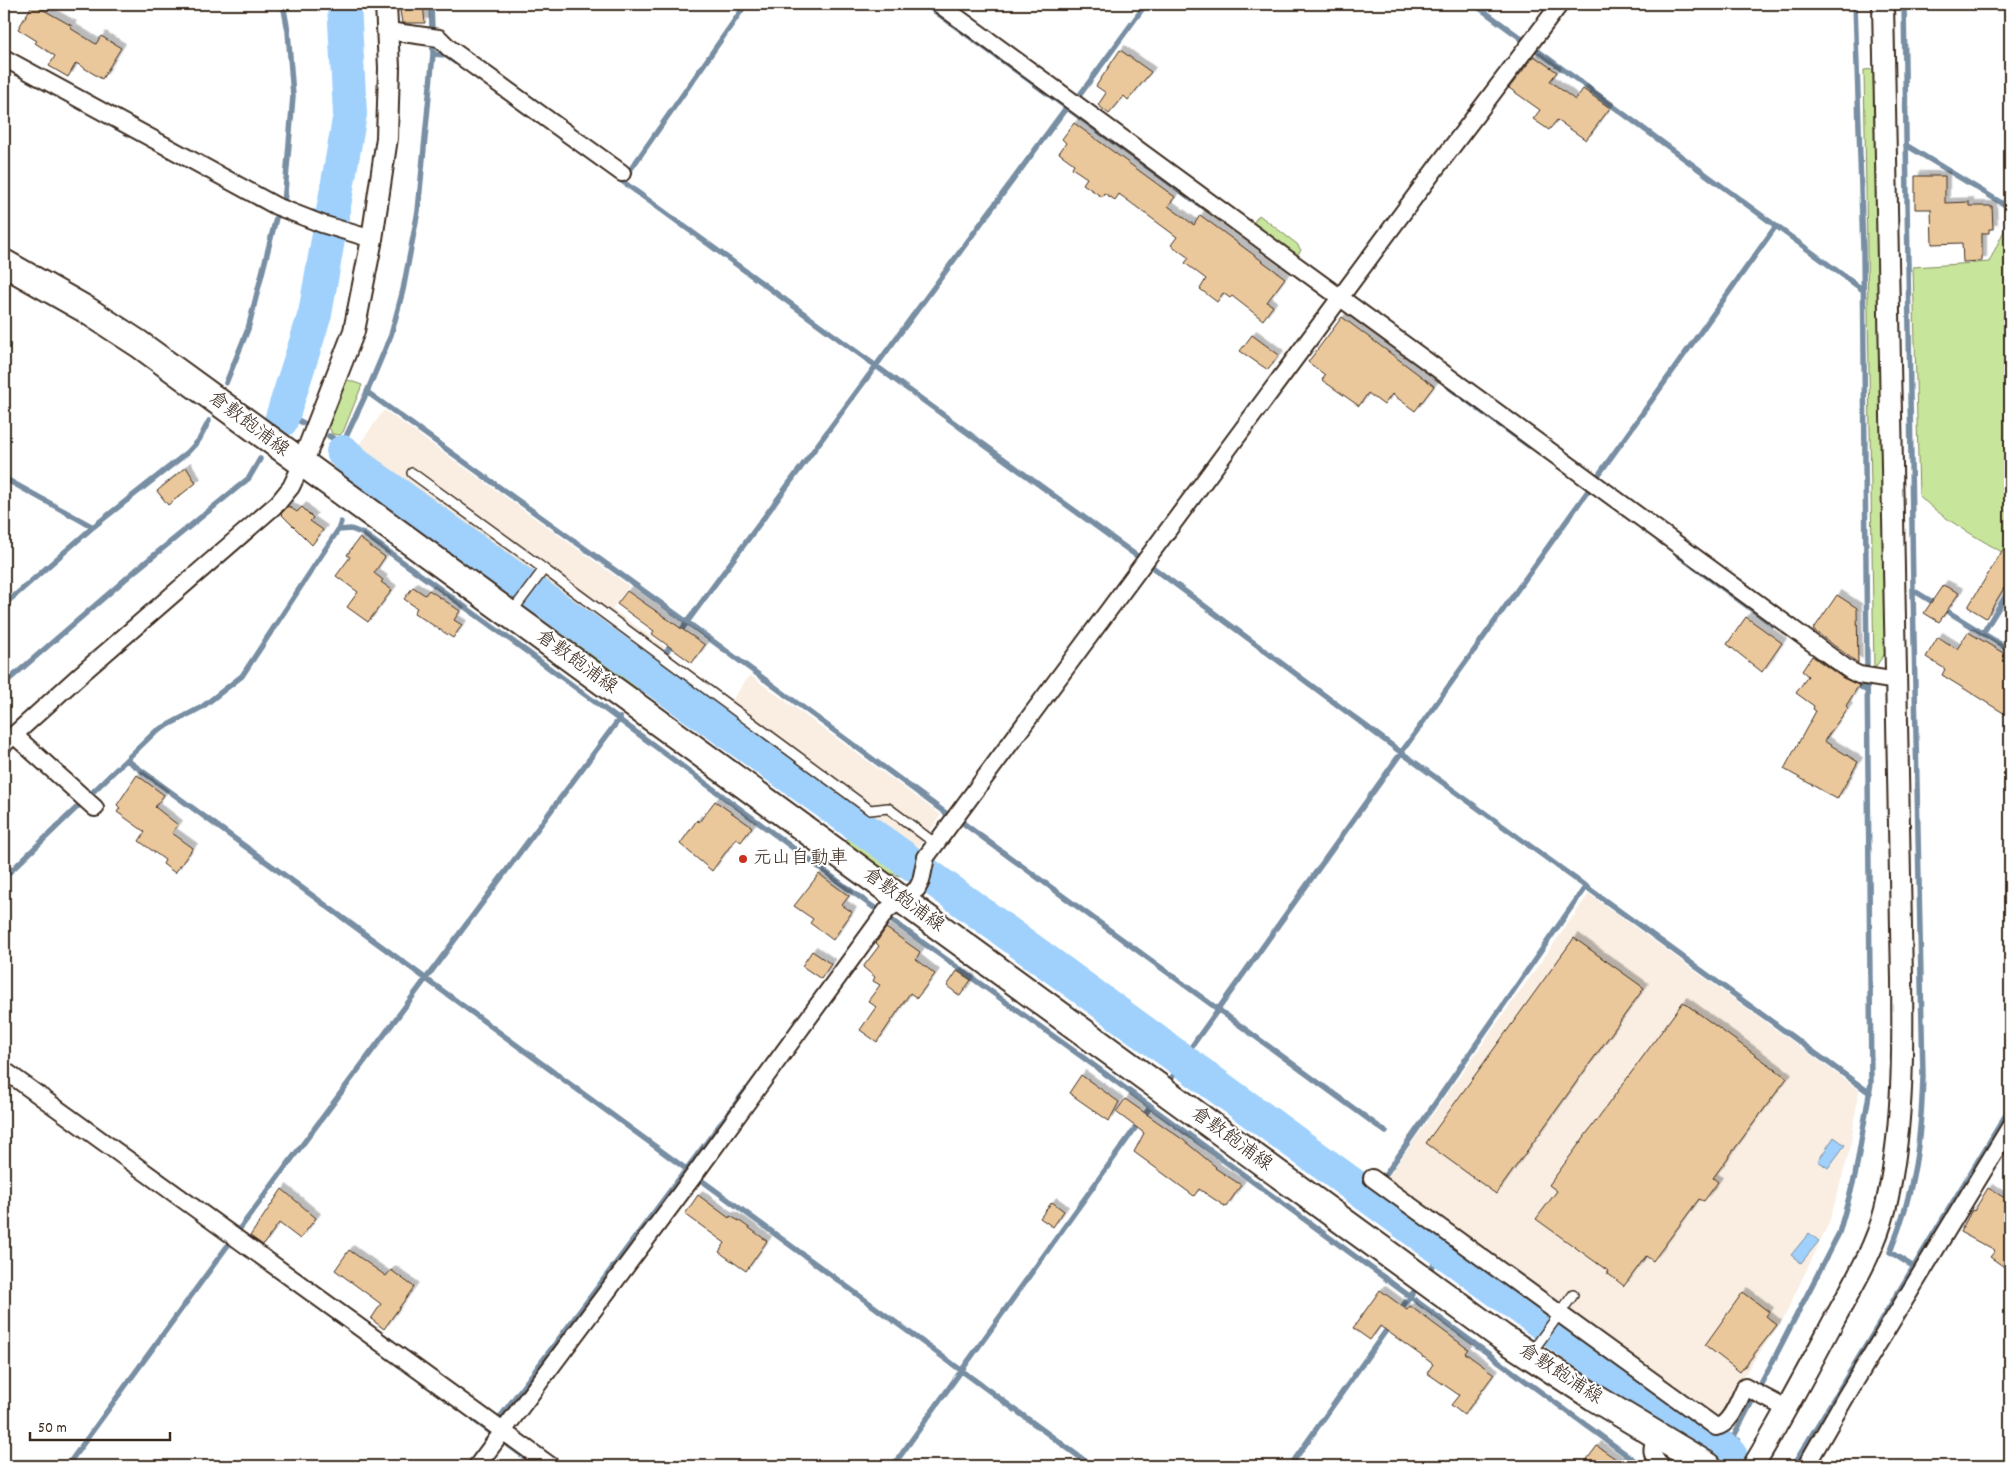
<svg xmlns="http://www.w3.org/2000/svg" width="2014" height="1470" font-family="Dekko,'Klee One',sans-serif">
	<defs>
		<filter id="shadow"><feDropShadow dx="4.5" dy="-4.5" stdDeviation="0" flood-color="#0004"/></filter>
	</defs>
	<rect width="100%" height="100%" fill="#fff"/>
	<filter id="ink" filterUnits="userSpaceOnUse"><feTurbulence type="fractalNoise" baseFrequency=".02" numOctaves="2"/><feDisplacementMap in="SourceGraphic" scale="10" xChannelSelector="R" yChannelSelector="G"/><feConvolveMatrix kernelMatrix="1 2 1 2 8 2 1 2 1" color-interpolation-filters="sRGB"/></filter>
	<g filter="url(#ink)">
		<!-- built -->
		<path fill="#f9eee1" d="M 384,410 L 629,586 L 612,609 L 665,647 L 655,662 L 356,449 Z
			M 671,656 L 732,700 L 750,675 L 941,815 L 917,849 L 914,857 L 691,693 L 694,689 L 664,667 Z
			M 1589,894 L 1859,1090 L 1850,1149 L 1829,1223 L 1783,1319 L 1740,1381 L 1719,1417 L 1713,1419 L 1386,1180 Z"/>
		<!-- green -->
		<path fill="#c8e59c" stroke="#82885d" d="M 1876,69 L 1886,652 L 1874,669 L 1864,70 Z
			M 1259,215 L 1297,244 L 1301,250 L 1295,258 L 1251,226 Z
			M 2010,218 L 2010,557 C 1984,541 1938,517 1919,495 L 1913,267 L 1989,262 Z
			M 345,379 L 362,385 L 343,432 L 340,435 L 332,434 L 328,424 Z
			M 574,630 L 645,679 L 636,690 L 566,639 L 565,634 Z
			M 853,831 C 867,841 899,858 906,874 L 901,876 L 892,874 L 889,876 L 844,844 Z"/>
		<!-- water -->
		<path fill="#a0d1fc" stroke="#788ea3" d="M 1834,1137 L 1845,1145 L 1828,1168 L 1818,1161 Z
			M 1809,1233 L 1819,1241 L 1801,1263 L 1791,1255 Z
			M 1729,1433 L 1741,1439 L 1737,1445 L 1739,1448 L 1739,1452 L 1765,1466 L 1751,1466 L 1736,1458 L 1731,1466 L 1715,1466 L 1720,1458 L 1717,1455 Z"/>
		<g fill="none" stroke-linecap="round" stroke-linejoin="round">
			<!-- stream -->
			<path stroke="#788ea3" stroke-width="5.5" d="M 283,4 L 288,31 L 293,96 L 284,204 L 288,205
				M 925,4 L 1200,205
				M 1474,4 L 1522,39
				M 1904,4 L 1913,590 L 1923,1076 C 1921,1140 1915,1191 1890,1252 L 1914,1267
				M 1534,48 L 1863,290
				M 433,54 L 445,55 L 455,62
				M 1079,96 L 1146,4
				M 1906,145 L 2010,208
				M 615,176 L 1137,556
				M 626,176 L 746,4
				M 313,212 L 332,218
				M 226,383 L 248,329 L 277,214
				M 1450,388 L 1529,446
				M 367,392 L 687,622 L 947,814
				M 284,412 L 305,424
				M 329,436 L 343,444
				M 343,452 L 344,441 L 367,392 L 391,335 L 403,290 L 418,211 L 433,54 L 431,4
				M 1597,477 L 1776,226
				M 4,478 L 93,527
				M 352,486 L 362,469
				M 338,530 L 351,529 L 364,534 L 526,651 L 869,904 L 1081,1056 L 1642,1466
				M 1678,555 L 1773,625
				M 1151,566 L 1402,753 L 1870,1093
				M 1913,590 L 2010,650
				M 4,605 L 93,527 L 187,453 L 199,440 L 209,421
				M 1983,633 L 2010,589
				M 1848,678 L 1867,691
				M 4,684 L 136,570 L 249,478 L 260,459
				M 640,690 L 687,622 L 1066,108
				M 127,760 L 1092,1466
				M 963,823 L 1386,1132
				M 4,876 L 13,869 L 155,732 L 202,707 L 242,676 L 338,530 L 341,522
				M 1182,1060 L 1590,488
				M 1170,1080 L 1184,1062
				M 1370,1197 L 1586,886
				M 238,1231 L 620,718
				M 1431,1268 L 1444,1251
				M 1399,1311 L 1413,1293
				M 474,1420 L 537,1466
				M 495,1424 L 746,1090
				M 1732,1440 L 1839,1233 L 1855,1176 L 1871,1083 L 1863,250 L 1855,4
				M 67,1466 L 231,1241
				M 893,1466 L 1151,1106
				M 1290,1466 L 1390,1325
				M 1793,1466 L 2010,1108"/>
			<!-- river -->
			<path stroke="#a0d1fc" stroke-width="34" d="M 281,421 L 315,314 L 350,114 L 344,4
				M 343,452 L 362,469 L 932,878 L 1563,1338 L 1730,1454"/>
		</g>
		<!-- building -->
		<path fill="#eac89c" stroke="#3b2a1e" filter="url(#shadow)" d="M 33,4 L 72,26 L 70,28 L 96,44 L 101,36 L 121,48 L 102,79 L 76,63 L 68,77 L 49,66 L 55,56 L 35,43 L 37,41 L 18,29 Z
			M 399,4 L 423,4 L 425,23 L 402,23 Z
			M 1120,50 L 1151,72 L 1128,100 L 1124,96 L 1109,114 L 1098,105 L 1106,93 L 1096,86 Z
			M 1534,56 L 1557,72 L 1550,81 L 1575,100 L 1583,89 L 1610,108 L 1586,140 L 1557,120 L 1549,130 L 1533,119 L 1540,110 L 1509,88 Z
			M 1074,123 L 1175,197 L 1168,206 L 1194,225 L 1200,215 L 1285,278 L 1267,302 L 1273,306 L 1263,320 L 1232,296 L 1230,298 L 1223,293 L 1217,302 L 1200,289 L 1206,279 L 1185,263 L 1189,258 L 1171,245 L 1177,237 L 1119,194 L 1115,200 L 1104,193 L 1102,197 L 1083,184 L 1087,178 L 1072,168 L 1074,164 L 1059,153 L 1066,143 L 1062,139 Z
			M 1915,176 L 1945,176 L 1945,203 L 1969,202 L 1969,206 L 1992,206 L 1993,229 L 1989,229 L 1989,233 L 1982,233 L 1982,261 L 1963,262 L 1962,243 L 1932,244 L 1931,209 L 1915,209 Z
			M 1342,317 L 1434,386 L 1415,411 L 1392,394 L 1384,405 L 1368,393 L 1359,406 L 1322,380 L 1325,375 L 1308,362 Z
			M 1252,335 L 1279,355 L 1268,370 L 1240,351 Z
			M 186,467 L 196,483 L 168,505 L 157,491 Z
			M 288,506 L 297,512 L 302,507 L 313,518 L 310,521 L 323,530 L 312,545 L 281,514 Z
			M 359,538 L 385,557 L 374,573 L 383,580 L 381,582 L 392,590 L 368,622 L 347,607 L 358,592 L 336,576 L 350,557 L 347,555 Z
			M 2010,538 L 2010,578 L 1986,618 L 1968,607 Z
			M 1943,585 L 1959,593 L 1939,622 L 1924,613 Z
			M 413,587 L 425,595 L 429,590 L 460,611 L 454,620 L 462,625 L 453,638 L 414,613 L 417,608 L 404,599 Z
			M 627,591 L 705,645 L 692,663 L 652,634 L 654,631 L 617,604 Z
			M 1837,595 L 1857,608 L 1858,663 L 1813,630 Z
			M 1746,617 L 1782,643 L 1762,672 L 1727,644 Z
			M 1968,632 L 2010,657 L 2010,717 L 1942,675 L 1945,669 L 1926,657 L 1938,637 L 1957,649 Z
			M 1812,656 L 1843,678 L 1859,685 L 1846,706 L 1848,708 L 1824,741 L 1858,762 L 1837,799 L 1784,769 L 1816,711 L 1813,709 L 1814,706 L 1796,693 L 1808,676 L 1802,671 Z
			M 137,775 L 164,795 L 155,807 L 178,825 L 172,833 L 193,848 L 175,873 L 163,864 L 165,860 L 139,841 L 145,832 L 117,812 L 120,808 L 117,805 Z
			M 715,801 L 752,827 L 741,842 L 736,838 L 712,871 L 680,844 L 697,820 L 699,822 Z
			M 819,874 L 849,896 L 842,905 L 852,912 L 833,940 L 810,923 L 813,919 L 794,906 Z
			M 886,928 L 920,952 L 916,959 L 935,974 L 917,998 L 910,993 L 877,1042 L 860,1030 L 876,1007 L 868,1001 L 880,985 L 873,981 L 875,977 L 863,967 L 879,946 L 876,943 Z
			M 1574,938 L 1644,988 L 1496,1194 L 1426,1143 Z
			M 812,951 L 831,964 L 821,979 L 802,966 Z
			M 957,971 L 971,980 L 960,996 L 947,986 Z
			M 1683,1002 L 1787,1078 L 1713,1178 L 1718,1182 L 1704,1201 L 1699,1199 L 1653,1261 L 1646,1256 L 1624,1286 L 1607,1273 L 1608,1271 L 1536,1219 L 1557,1191 L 1549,1185 Z
			M 1081,1075 L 1119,1102 L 1109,1121 L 1069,1093 Z
			M 1125,1099 L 1182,1139 L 1216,1167 L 1215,1168 L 1241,1185 L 1226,1207 L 1199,1189 L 1194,1196 L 1134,1152 L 1144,1133 L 1116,1112 Z
			M 1988,1188 L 2010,1201 L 2010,1214 L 2004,1225 L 2010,1229 L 2010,1271 L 1990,1257 L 1995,1251 L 1960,1232 L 1972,1210 L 1974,1211 Z
			M 282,1189 L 316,1218 L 300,1239 L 279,1223 L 263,1245 L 250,1236 Z
			M 698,1195 L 729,1218 L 730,1216 L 741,1222 L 767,1241 L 746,1271 L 719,1252 L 725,1243 L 685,1214 Z
			M 1052,1202 L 1064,1211 L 1053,1227 L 1040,1218 Z
			M 349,1250 L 386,1276 L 391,1270 L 414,1287 L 384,1329 L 371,1319 L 381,1304 L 335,1270 Z
			M 1380,1290 L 1407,1310 L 1410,1306 L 1468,1349 L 1465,1353 L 1494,1374 L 1464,1415 L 1451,1405 L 1459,1395 L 1427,1373 L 1433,1364 L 1380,1326 L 1370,1340 L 1353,1328 Z
			M 1743,1292 L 1769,1312 L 1766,1316 L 1777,1325 L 1740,1372 L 1705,1345 Z
			M 1597,1446 L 1626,1466 L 1582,1466 Z"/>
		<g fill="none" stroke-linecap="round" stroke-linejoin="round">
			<!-- service casing -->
			<g stroke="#3b2a1e" stroke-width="12">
				<path id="service" d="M 412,473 L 544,569
					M 511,613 L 544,569 L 870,810 L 888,808 L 936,844
					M 1531,1353 L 1573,1295"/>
			</g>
			<!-- minor casing -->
			<g stroke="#3b2a1e" stroke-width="20">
				<path id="minor" d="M 939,4 L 1849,670 L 1859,675 L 1897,681
					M 388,31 L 439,38 L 449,48 L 622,173
					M 4,58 L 276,206 L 322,224 L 372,239
					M 14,735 L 95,808
					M 4,744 L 80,675 L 278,503 L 291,487 L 302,464
					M 4,1070 L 551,1466
					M 1372,1178 L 1716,1427 C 1731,1425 1739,1399 1745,1387 L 1785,1408
					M 1656,1435 C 1651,1448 1650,1455 1661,1466
					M 477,1466 L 692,1178 L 887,910 L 917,889 L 921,881 L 926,857 L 1436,168 L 1560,4
					M 1806,1466 L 1845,1398 L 2010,1127"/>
			</g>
			<!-- tertiary casing -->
			<g stroke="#3b2a1e" stroke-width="24">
				<path id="tertiary" d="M 302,464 L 354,331 L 372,239 L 387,138 L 389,68 L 386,4
					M 1753,1466 C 1782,1419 1808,1369 1834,1320 C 1853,1285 1875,1249 1885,1210 C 1903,1135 1903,1056 1902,979 L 1883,4"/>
			</g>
			<!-- primary casing -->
			<g stroke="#3b2a1e" stroke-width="30">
				<path id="primary" d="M 4,263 L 85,309 L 139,344 L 1502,1337 L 1595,1398 L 1708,1466"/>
			</g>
			<!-- service -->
			<use href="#service" stroke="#fff" stroke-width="9"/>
			<!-- minor -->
			<use href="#minor" stroke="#fff" stroke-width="16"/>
			<!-- tertiary -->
			<use href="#tertiary" stroke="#fff" stroke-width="20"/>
			<!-- primary -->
			<use href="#primary" stroke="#fff" stroke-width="26"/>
		</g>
	</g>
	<!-- markers -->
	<circle fill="#c8321e" stroke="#fff" stroke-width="2" cx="743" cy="859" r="5"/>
	<g text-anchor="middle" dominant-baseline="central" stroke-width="4" stroke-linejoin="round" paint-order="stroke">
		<!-- street labels -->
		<g font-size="19" fill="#3b2a1e" stroke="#fff">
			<text transform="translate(248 425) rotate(37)">倉敷飽浦線</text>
			<text transform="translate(576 663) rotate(36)">倉敷飽浦線</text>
			<text transform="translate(903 901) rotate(36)">倉敷飽浦線</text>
			<text transform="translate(1231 1140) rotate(36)">倉敷飽浦線</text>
			<text transform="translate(1560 1375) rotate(33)">倉敷飽浦線</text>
		</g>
		<!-- poi labels -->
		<g font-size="19" fill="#3b2a1e" stroke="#fff" text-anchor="start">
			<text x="753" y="859">元山自動車</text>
		</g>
	</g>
	<!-- margin -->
	<rect width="2014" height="1470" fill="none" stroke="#fff" stroke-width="20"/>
	<rect x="10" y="10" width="1994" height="1450" fill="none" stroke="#3b2a1e" stroke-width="2" filter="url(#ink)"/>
	<!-- scale -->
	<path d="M30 1432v8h140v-8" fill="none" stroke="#3b2a1e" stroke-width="2.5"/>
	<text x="38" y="1432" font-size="15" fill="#3b2a1e" stroke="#ffffff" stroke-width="4" paint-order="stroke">50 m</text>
</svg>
